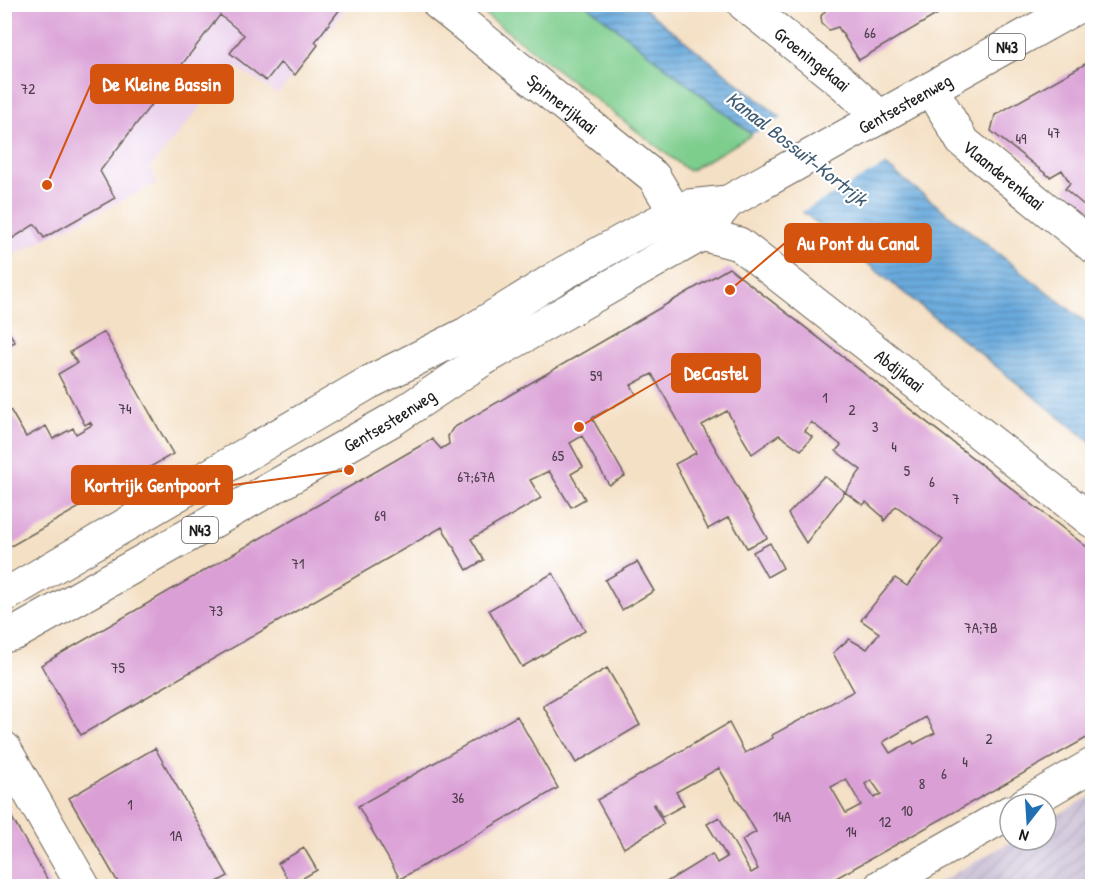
<svg xmlns="http://www.w3.org/2000/svg" width="1097" height="891" font-family="'Patrick Hand',sans-serif">
	<defs>
		<pattern id="industrial-furrows" width="10" height="10" patternUnits="userSpaceOnUse" patternTransform="scale(1.5)"><rect width="10" height="10" fill="#cabfd6"/><path d="M-1 1l2-2M0 10L10 0M9 11l2-2" fill="none" stroke="#ada4b7"/></pattern>
		<pattern id="water-rules" width="6" height="5" patternUnits="userSpaceOnUse" patternTransform="scale(1.5)"><rect width="6" height="5" fill="#69aadd"/><path d="M0 2.5h6" fill="none" stroke="#568ab2"/></pattern>
	</defs>
	<rect width="100%" height="100%" fill="#fff"/>
	<filter id="ink" filterUnits="userSpaceOnUse"><feTurbulence type="fractalNoise" baseFrequency=".0167" numOctaves="2"/><feDisplacementMap in="SourceGraphic" scale="12" xChannelSelector="R" yChannelSelector="G"/><feConvolveMatrix kernelMatrix="1 2 1 2 8 2 1 2 1" color-interpolation-filters="sRGB"/></filter>
	<filter id="wash" filterUnits="userSpaceOnUse"><feTurbulence type="fractalNoise" baseFrequency=".008" numOctaves="4" result="noise"/><feDisplacementMap in="SourceGraphic" scale="24" xChannelSelector="R" yChannelSelector="G"/><feGaussianBlur stdDeviation="1.35" result="paint"/><feColorMatrix in="noise" values="0 0 0 0 0 0 0 0 0 0 0 0 0 0 0 0 0 1.4 0 .05"/><feComposite in="paint" operator="in"/></filter>
	<g filter="url(#wash)">
		<rect width="100%" height="100%" fill="#f4e0c5"/>
		<!-- built -->
		<path fill="#ead1ec" d="M 5,5 L 349,5 L 295,75 L 277,94 L 234,66 L 150,168 L 157,183 L 5,259 Z"/>
		<!-- industrial -->
		<path fill="url(#industrial-furrows)" d="M 1092,795 L 1092,886 L 932,886 L 1014,840 L 1046,840 L 1046,822 Z"/>
		<!-- green -->
		<path fill="#7dcd8d" stroke="#4c7454" stroke-width="1.5" d="M 473,5 L 587,5 L 752,135 L 689,171 Z"/>
		<!-- water -->
		<path fill="url(#water-rules)" stroke="#42637c" stroke-width="1.5" d="M 587,5 L 640,5 L 844,168 L 870,153 L 1092,327 L 1092,443 L 788,200 L 815,184 Z"/>
		<!-- pier -->
		<path fill="#f4e0c5" d="M 784,116 L 844,164 L 870,150 L 888,163 L 800,213 L 785,199 L 811,183 L 751,135 Z"/>
		<g id="blocks">
			<!-- building -->
			<path fill="#daa0d6" fill-rule="evenodd" d="M 4,4 L 344,4 L 315,42 L 318,45 L 295,75 L 280,63 L 266,81 L 230,53 L 244,35 L 220,15 L 100,171 L 115,198 L 44,238 L 35,224 L 7,242 L 4,237 Z
				M 822,4 L 955,4 L 859,60 L 838,27 L 829,30 L 822,24 L 821,16 L 826,10 Z
				M 1092,60 L 1092,212 L 1065,189 L 1070,183 L 1062,170 L 1050,177 L 991,131 L 995,115 Z
				M 729,268 L 1092,551 L 1092,735 L 822,886 L 660,886 L 712,854 L 717,863 L 727,857 L 707,824 L 719,817 L 751,873 L 758,869 L 742,840 L 756,832 L 719,768 L 676,792 L 684,805 L 662,817 L 655,804 L 653,805 L 664,824 L 624,848 L 597,800 L 729,723 L 745,753 L 773,738 L 772,735 L 854,691 L 833,653 L 849,639 L 867,649 L 879,633 L 861,620 L 895,578 L 907,586 L 943,540 L 896,506 L 884,521 L 883,517 L 866,502 L 863,505 L 845,492 L 861,470 L 836,451 L 841,445 L 811,422 L 805,431 L 812,437 L 801,450 L 779,435 L 752,454 L 727,411 L 702,425 L 767,538 L 747,548 L 729,517 L 708,529 L 675,464 L 696,453 L 652,374 L 631,385 L 636,394 L 592,418 L 625,476 L 609,485 L 582,436 L 570,443 L 583,467 L 571,474 L 585,499 L 571,507 L 549,471 L 530,480 L 541,498 L 471,539 L 484,560 L 467,570 L 442,527 L 81,735 L 41,665 L 432,439 L 441,449 L 449,444 L 448,436 L 453,428 ZM 926,717 L 935,733 L 914,744 L 912,741 L 890,753 L 883,742 ZM 846,779 L 861,805 L 846,813 L 831,787 ZM 871,780 L 881,794 L 874,798 L 865,784 Z
				M 4,324 L 15,342 L 4,347 Z
				M 104,332 L 173,454 L 4,550 L 4,399 L 26,437 L 46,426 L 53,439 L 73,428 L 76,434 L 92,425 L 90,422 L 85,425 L 58,374 L 77,363 L 70,352 Z
				M 824,476 L 845,492 L 806,543 L 788,514 Z
				M 770,543 L 783,568 L 767,577 L 753,552 Z
				M 637,562 L 654,591 L 622,610 L 605,580 Z
				M 553,573 L 585,631 L 522,667 L 489,610 Z
				M 607,668 L 640,725 L 576,763 L 543,706 Z
				M 517,716 L 558,788 L 400,879 L 358,806 Z
				M 155,748 L 228,876 L 210,886 L 120,886 L 69,798 Z
				M 4,804 L 34,856 L 51,886 L 4,886 Z
				M 304,848 L 317,870 L 291,885 L 278,863 Z"/>
		</g>
	</g>
	<g filter="url(#ink)">
		<use href="#blocks" fill-opacity="0" stroke="#686157" stroke-width="1.5"/>
		<g fill="none" stroke-linecap="round" stroke-linejoin="round">
			<!-- minor casing -->
			<g stroke="#686157" stroke-width="35">
				<g id="minor">
					<path id="s1" d="M 744,4 L 844,84 L 880,117"/>
					<path id="s2" d="M 932,89 L 962,141 L 1092,246"/>
					<path id="s3" d="M 702,234 L 739,244 L 1092,521"/>
					<path d="M 4,748 L 83,886"/>
					<path d="M 1025,804 L 1092,765"/>
					<path d="M 881,886 L 1010,812"/>
				</g>
			</g>
			<!-- tertiary casing -->
			<g stroke="#686157" stroke-width="35">
				<g id="tertiary">
					<path id="s4" d="M 439,4 L 654,177 L 675,212"/>
				</g>
			</g>
			<!-- primary casing -->
			<g stroke="#686157" stroke-width="35">
				<g id="primary">
					<path d="M 4,596 L 368,383 L 466,334 L 564,273 L 631,236 L 689,206 L 728,202"/>
					<path id="s5" d="M 4,636 L 16,633 L 392,420 L 482,360 L 702,234 L 728,202 L 1082,4"/>
				</g>
			</g>
			<!-- minor -->
			<use href="#minor" stroke="#fff" stroke-width="33"/>
			<!-- tertiary -->
			<use href="#tertiary" stroke="#fff" stroke-width="33"/>
			<!-- primary -->
			<use href="#primary" stroke="#fff" stroke-width="33"/>
		</g>
	</g>
	<g text-anchor="middle" dominant-baseline="central" stroke-width="4.5" stroke-linejoin="round" paint-order="stroke">
		<!-- number labels -->
		<g font-size="15" fill="#4c3d4a">
			<text x="870" y="32">66</text>
			<text x="28" y="88">72</text>
			<text x="1054" y="132">47</text>
			<text x="1021" y="138">49</text>
			<text x="596" y="375">59</text>
			<text x="825" y="397">1</text>
			<text x="125" y="408">74</text>
			<text x="852" y="409">2</text>
			<text x="875" y="426">3</text>
			<text x="894" y="446">4</text>
			<text x="558" y="455">65</text>
			<text x="907" y="470">5</text>
			<text x="476" y="476">67;67A</text>
			<text x="932" y="481">6</text>
			<text x="956" y="498">7</text>
			<text x="380" y="515">69</text>
			<text x="298" y="563">71</text>
			<text x="216" y="610">73</text>
			<text x="981" y="627">7A;7B</text>
			<text x="118" y="667">75</text>
			<text x="989" y="738">2</text>
			<text x="965" y="761">4</text>
			<text x="944" y="773">6</text>
			<text x="922" y="783">8</text>
			<text x="458" y="797">36</text>
			<text x="130" y="804">1</text>
			<text x="907" y="810">10</text>
			<text x="782" y="816">14A</text>
			<text x="885" y="821">12</text>
			<text x="851" y="831">14</text>
			<text x="176" y="835">1A</text>
		</g>
		<!-- shield labels -->
		<g fill="#fff" stroke="#606060" stroke-width="1.5">
			<rect x="989" y="34" width="36" height="26" rx="4.5"/>
			<rect x="182" y="517" width="36" height="26" rx="4.5"/>
		</g>
		<g font-size="16" font-weight="bold" fill="#1c1c1c">
			<text x="1007" y="47">N43</text>
			<text x="200" y="530">N43</text>
		</g>
		<!-- street labels -->
		<g font-size="18" fill="#1c1c1c" stroke="#fff">
			<text stroke="none"><textPath href="#s1" startOffset="88">Groeningekaai</textPath></text>
			<text stroke="none"><textPath href="#s4" startOffset="159">Spinnerijkaai</textPath></text>
			<text stroke="none"><textPath href="#s5" startOffset="1050">Gentsesteenweg</textPath></text>
			<text stroke="none"><textPath href="#s2" startOffset="114">Vlaanderenkaai</textPath></text>
			<text stroke="none"><textPath href="#s3" startOffset="243">Abdijkaai</textPath></text>
			<text stroke="none"><textPath href="#s5" startOffset="442">Gentsesteenweg</textPath></text>
		</g>
		<!-- water labels -->
		<g font-size="20" font-style="italic" fill="#3f5c73" stroke="#fff">
			<text transform="translate(797 148) rotate(38)">Kanaal Bossuit-Kortrijk</text>
		</g>
	</g>
	<!-- callouts -->
	<path fill="none" stroke="#d4530e" stroke-width="2" d="M47 185L91 84M730 290L785 243M579 427L672 373M349 470L232 485"/>
	<g fill="#d4530e" stroke="#fff" stroke-width="2">
		<circle cx="47" cy="185" r="6"/>
		<circle cx="730" cy="290" r="6"/>
		<circle cx="579" cy="427" r="6"/>
		<circle cx="349" cy="470" r="6"/>
	</g>
	<g fill="#d4530e" stroke="#d4530e" stroke-width="2">
		<rect x="91" y="65" width="142" height="38" rx="6"/>
		<rect x="785" y="224" width="146" height="38" rx="6"/>
		<rect x="672" y="354" width="88" height="38" rx="6"/>
		<rect x="72" y="466" width="160" height="38" rx="6"/>
	</g>
	<g font-size="20" text-anchor="middle" font-weight="bold" fill="#fff">
		<text x="162" y="91">De Kleine Bassin</text>
		<text x="858" y="250">Au Pont du Canal</text>
		<text x="716" y="380">DeCastel</text>
		<text x="152" y="492">Kortrijk Gentpoort</text>
	</g>
	<!-- margin -->
	<rect width="1097" height="891" fill="none" stroke="#fff" stroke-width="24"/>
	<!-- north arrow -->
	<g transform="translate(1028 822) rotate(197)"><circle r="28" fill="#ffffff" stroke="#a4a4a4" stroke-width="1.5"/>
	<path d="M0-4.5L10 22L0 15L-10 22Z" fill="#1f6fb2"/>
	<text y="-9" font-size="16" font-weight="bold" text-anchor="middle" fill="#1c1c1c">N</text>
	</g>
</svg>
